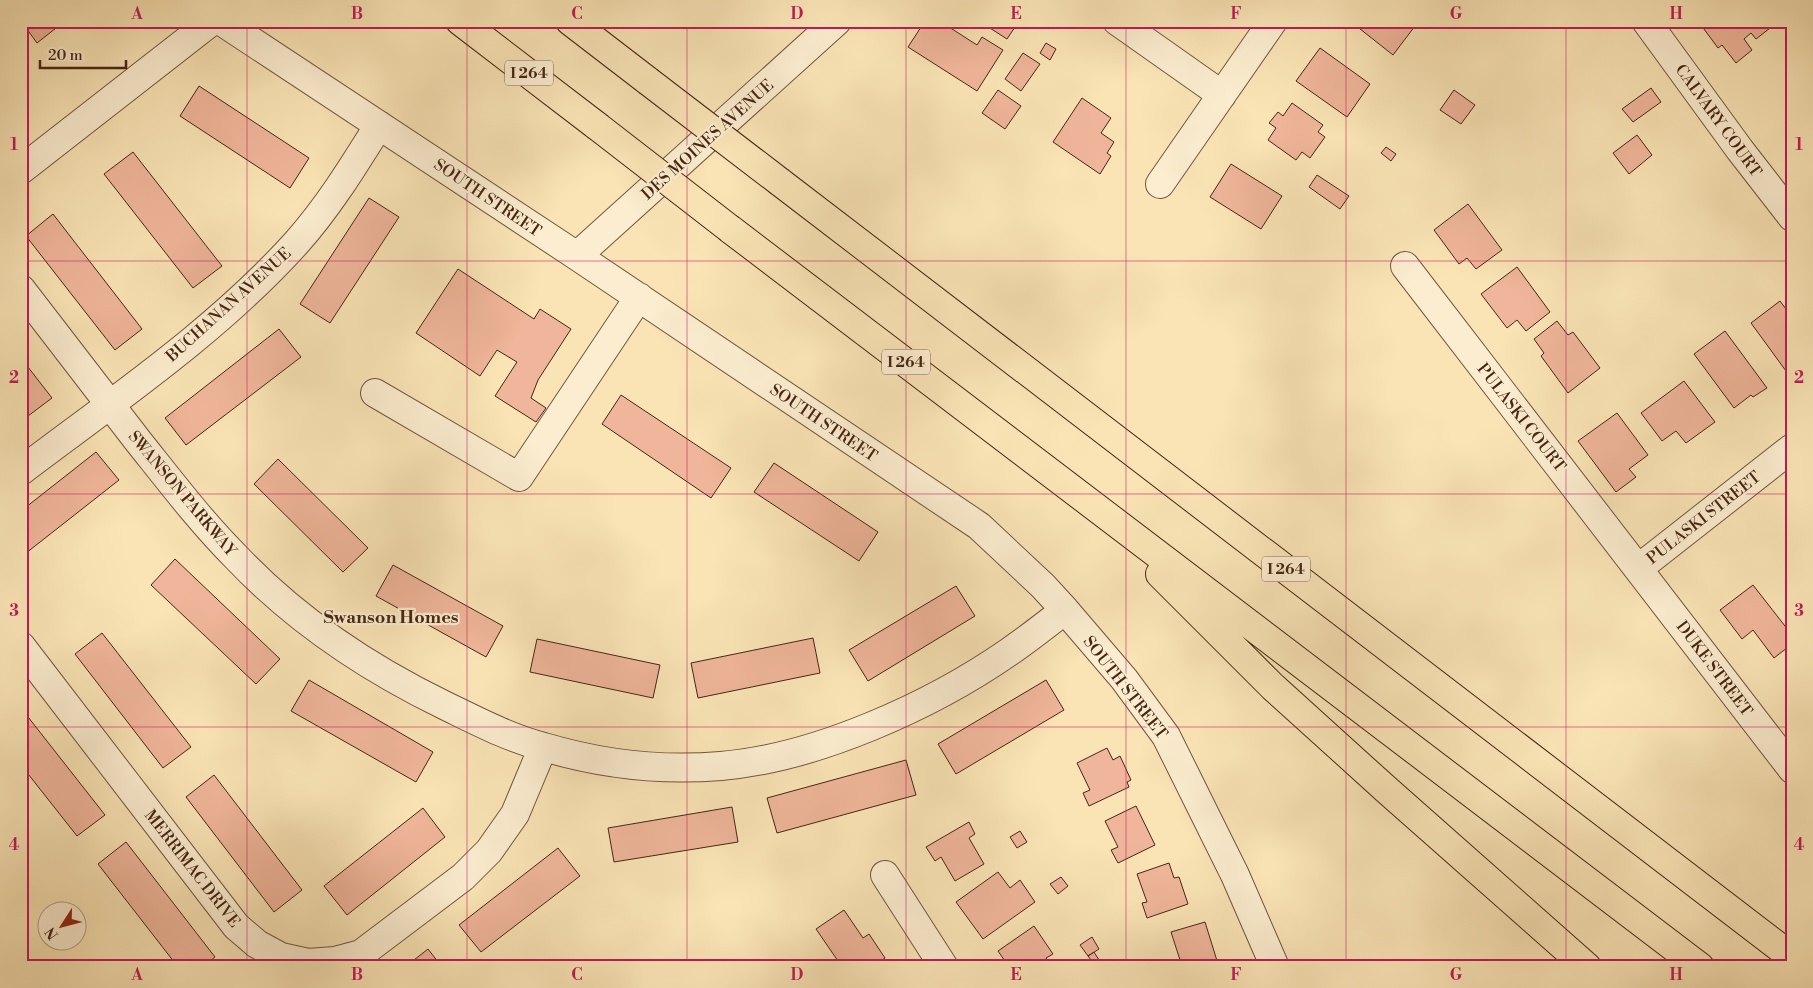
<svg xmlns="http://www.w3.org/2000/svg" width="1813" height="988" font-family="'Libre Bodoni',serif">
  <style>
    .building { fill: #f0b69b; stroke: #452614 }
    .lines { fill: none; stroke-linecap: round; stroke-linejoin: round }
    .minor-casing { stroke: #72563c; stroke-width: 30 }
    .highway-casing { stroke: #452614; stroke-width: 30 }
    .minor { stroke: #fcedd0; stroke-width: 28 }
    .highway { stroke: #fae4b6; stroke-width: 28 }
    .highway-bridge-casing { stroke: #452614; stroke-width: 30; stroke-linecap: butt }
    .highway-bridge { stroke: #fae4b6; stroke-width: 28 }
    .grid { fill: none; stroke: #c2185b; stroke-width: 1; stroke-opacity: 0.55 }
    .labels { text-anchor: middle; stroke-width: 4.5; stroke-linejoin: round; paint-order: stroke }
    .shield { fill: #fcedd0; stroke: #7c624c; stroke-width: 1 }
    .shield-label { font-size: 15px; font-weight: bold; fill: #452614 }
    .street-label { font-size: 16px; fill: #452614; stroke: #fcedd0 }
    .neighbourhood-label { font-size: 18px; font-weight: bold; fill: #452614; stroke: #fcedd0 }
    .neatline { fill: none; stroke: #c2185b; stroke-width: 2 }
    .grid-label { font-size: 16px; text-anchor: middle; font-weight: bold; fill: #c2185b }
  </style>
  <rect width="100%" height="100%" fill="#fae4b6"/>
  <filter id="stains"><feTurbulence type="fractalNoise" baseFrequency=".004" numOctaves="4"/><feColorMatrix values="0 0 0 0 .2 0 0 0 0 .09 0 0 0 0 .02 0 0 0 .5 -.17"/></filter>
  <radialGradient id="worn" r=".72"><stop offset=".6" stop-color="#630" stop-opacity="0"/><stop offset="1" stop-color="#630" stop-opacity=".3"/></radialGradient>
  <path class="building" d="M21,21H65L37,43Z
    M925,21H953L949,27L977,45L982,37L1003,50L977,91L908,47Z
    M979,21H1019L1007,39Z
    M1188,21H1202L1197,28Z
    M1350,21H1409L1415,26L1393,55Z
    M1706,21H1779L1756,39L1751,33L1744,39L1752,50L1736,63L1722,45L1718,48L1701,25Z
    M1046,43L1056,49L1050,60L1040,53Z
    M1320,48L1370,84L1347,117L1296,81Z
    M1023,53L1040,64L1021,91L1005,79Z
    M199,86L309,158L290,188L180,116Z
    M1651,88L1661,102L1633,122L1622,109Z
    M998,90L1021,106L1005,129L982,113Z
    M1454,90L1475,105L1461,124L1440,110Z
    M1082,98L1111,118L1101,133L1114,142L1107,153L1111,156L1100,174L1053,142Z
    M1292,103L1323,125L1318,132L1325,137L1310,158L1302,152L1296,160L1268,140L1276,128L1269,123L1278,112L1283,116Z
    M1792,118V131L1785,123Z
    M1637,135L1652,155L1629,174L1613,153Z
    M1386,147L1396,154L1391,161L1381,153Z
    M133,152L222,266L193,288L104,174Z
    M1231,164L1282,196L1261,229L1210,197Z
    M1317,175L1349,196L1340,209L1309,187Z
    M369,198L399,217L330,323L300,304Z
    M1468,204L1502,250L1476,269L1467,258L1459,264L1434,230Z
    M53,214L142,329L115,350L26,236Z
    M1517,267L1550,312L1526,331L1517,320L1507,328L1481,294Z
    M458,269L534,319L540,309L571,329L538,380L531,398L546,408L536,422L495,396L517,362L497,350L480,376L416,333Z
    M1780,301L1792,317V367L1786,371L1751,323Z
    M1557,321L1568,335L1573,332L1600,368L1568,393L1541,356L1544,353L1534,339Z
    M279,329L301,357L186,445L165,418Z
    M1725,331L1767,388L1753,397L1751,395L1734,408L1694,354Z
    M21,358L52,398L24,419L21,415Z
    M1684,381L1715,422L1686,443L1676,431L1662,441L1641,413Z
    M621,395L731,468L711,498L602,424Z
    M1617,413L1648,455L1629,469L1636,477L1616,492L1578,441Z
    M96,452L119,480L21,557V511Z
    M278,459L368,548L343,572L254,484Z
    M774,463L878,532L859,561L754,492Z
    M175,559L280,659L256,684L151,585Z
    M393,565L503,626L486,657L376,596Z
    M1753,585L1792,635V644L1774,658L1753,630L1742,639L1720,610Z
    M956,586L975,616L868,681L849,650Z
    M102,633L191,747L163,768L75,654Z
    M813,638L820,673L698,698L691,663Z
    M537,639L660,665L653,698L530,672Z
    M309,680L433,752L416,782L291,711Z
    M1046,680L1064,710L956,774L938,744Z
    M21,708L105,815L77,836L21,765Z
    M1107,748L1113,760L1120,756L1131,780L1127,782L1129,787L1089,806L1083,793L1090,790L1077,763Z
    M906,760L916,795L777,833L767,798Z
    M214,775L302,890L274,912L186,797Z
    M1136,806L1155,845L1118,863L1111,850L1118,847L1105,821Z
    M732,807L738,842L614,862L608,828Z
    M423,808L445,837L347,915L324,886Z
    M969,822L975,834L969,838L984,864L955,881L941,857L935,861L926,847Z
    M1020,831L1027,842L1017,848L1010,837Z
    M126,842L215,957L203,967H178L98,864Z
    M558,848L580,876L481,952L459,925Z
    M1169,863L1174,878L1179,877L1188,904L1147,918L1142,903L1147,902L1137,874Z
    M998,872L1010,888L1020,880L1035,902L983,939L956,902Z
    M1061,877L1068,886L1058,894L1050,884Z
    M844,910L863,938L869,934L885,958L872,967H830L838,961L816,929Z
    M1205,922L1218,964L1208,967H1174L1173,961L1180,960L1171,932Z
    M1034,926L1053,954L1046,958L1052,967H1009L998,951Z
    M1092,937L1099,949L1088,956L1080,945Z
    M428,949L442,967H405Z
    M1094,952L1099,960L1094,964L1088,956Z"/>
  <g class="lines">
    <defs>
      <path id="minor" d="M221,21L577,256L979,526L1043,586L1065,610L1124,679L1166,736L1235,875L1275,967
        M1117,21L1222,95
        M1646,21L1740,150L1792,217
        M21,170L212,21
        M1160,184L1273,21
        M577,256L837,21
        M1405,266L1792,769
        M21,289C60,340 99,391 138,441C170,481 201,522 237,558C296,620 368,668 444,705C477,721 509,738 544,747C601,764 661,771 721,766C816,758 931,706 1009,652C1028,639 1047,624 1065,610
        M375,393L519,477L639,297
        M21,471C116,399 217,331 297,242C329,206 354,165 379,125
        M1639,568L1792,448
        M21,646L236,926L257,944L281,957L308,963L335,961L361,954L463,877L489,851L515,814L543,747
        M885,875L944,967"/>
      <path id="highway" d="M460,21L597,126
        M570,21L648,81
        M780,182L1792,957
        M730,229L1700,967
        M1160,574L1273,687L1388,791L1587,967"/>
    </defs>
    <use href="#minor" class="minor-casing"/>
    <use href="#highway" class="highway-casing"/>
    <use href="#minor" class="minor"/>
    <use href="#highway" class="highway"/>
    <defs>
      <path id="highway-bridge" d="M648,81L780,182
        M597,126L730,229"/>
    </defs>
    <use href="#highway-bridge" class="highway-bridge-casing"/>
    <use href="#highway-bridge" class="highway-bridge"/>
  </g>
  <path class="grid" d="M247,21V967M467,21V967M687,21V967M906,21V967M1126,21V967M1346,21V967M1566,21V967M21,261H1792M21,494H1792M21,727H1792"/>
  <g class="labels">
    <g class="shield">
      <rect x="505" y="60.5" width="48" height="25" rx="4"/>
      <rect x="882" y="349.5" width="48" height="25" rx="4"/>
      <rect x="1262" y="556.5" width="48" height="25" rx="4"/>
    </g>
    <g class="shield-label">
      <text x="529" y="78">I 264</text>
      <text x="906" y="367">I 264</text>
      <text x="1286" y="574">I 264</text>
    </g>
    <g class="street-label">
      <text transform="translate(1719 120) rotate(54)" y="6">CALVARY COURT</text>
      <text transform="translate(707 139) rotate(-42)" y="6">DES MOINES AVENUE</text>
      <text transform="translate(488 197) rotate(34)" y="6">SOUTH STREET</text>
      <text transform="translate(228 304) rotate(-42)" y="6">BUCHANAN AVENUE</text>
      <text transform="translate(1522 417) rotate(52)" y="6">PULASKI COURT</text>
      <text transform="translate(824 422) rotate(34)" y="6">SOUTH STREET</text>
      <text transform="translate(183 493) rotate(50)" y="6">SWANSON PARKWAY</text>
      <text transform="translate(1703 517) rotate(-38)" y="6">PULASKI STREET</text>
      <text transform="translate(1715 668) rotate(53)" y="6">DUKE STREET</text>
      <text transform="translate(1126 687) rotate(52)" y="6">SOUTH STREET</text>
      <text transform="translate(193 868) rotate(52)" y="6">MERRIMAC DRIVE</text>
    </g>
    <g class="neighbourhood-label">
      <text x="391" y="623">Swanson Homes</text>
    </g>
  </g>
  <rect width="1813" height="988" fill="none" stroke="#fae4b6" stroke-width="55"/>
  <g transform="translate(62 926) rotate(234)"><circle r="24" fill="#fcedd0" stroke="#b39d85"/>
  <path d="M0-4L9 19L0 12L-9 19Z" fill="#8f2418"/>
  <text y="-8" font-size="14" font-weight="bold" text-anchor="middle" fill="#452614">N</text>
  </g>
  <path d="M40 60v8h86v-8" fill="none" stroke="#452614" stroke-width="2.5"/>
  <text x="48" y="60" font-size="15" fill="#452614" stroke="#fcedd0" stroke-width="4" paint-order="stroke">20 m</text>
  <rect x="28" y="28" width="1758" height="932" class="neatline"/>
  <g class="grid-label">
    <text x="137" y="19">A</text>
    <text x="357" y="19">B</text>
    <text x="577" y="19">C</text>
    <text x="797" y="19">D</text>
    <text x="1016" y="19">E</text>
    <text x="1236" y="19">F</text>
    <text x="1456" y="19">G</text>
    <text x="1676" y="19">H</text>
    <text x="14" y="150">1</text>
    <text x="1799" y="150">1</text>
    <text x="14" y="383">2</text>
    <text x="1799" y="383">2</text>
    <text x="14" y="616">3</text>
    <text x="1799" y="616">3</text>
    <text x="14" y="850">4</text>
    <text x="1799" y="850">4</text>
    <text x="137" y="980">A</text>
    <text x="357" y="980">B</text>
    <text x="577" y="980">C</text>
    <text x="797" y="980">D</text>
    <text x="1016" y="980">E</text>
    <text x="1236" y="980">F</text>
    <text x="1456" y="980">G</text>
    <text x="1676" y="980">H</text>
  </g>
  <rect width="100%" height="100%" filter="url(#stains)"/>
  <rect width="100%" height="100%" fill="url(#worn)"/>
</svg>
